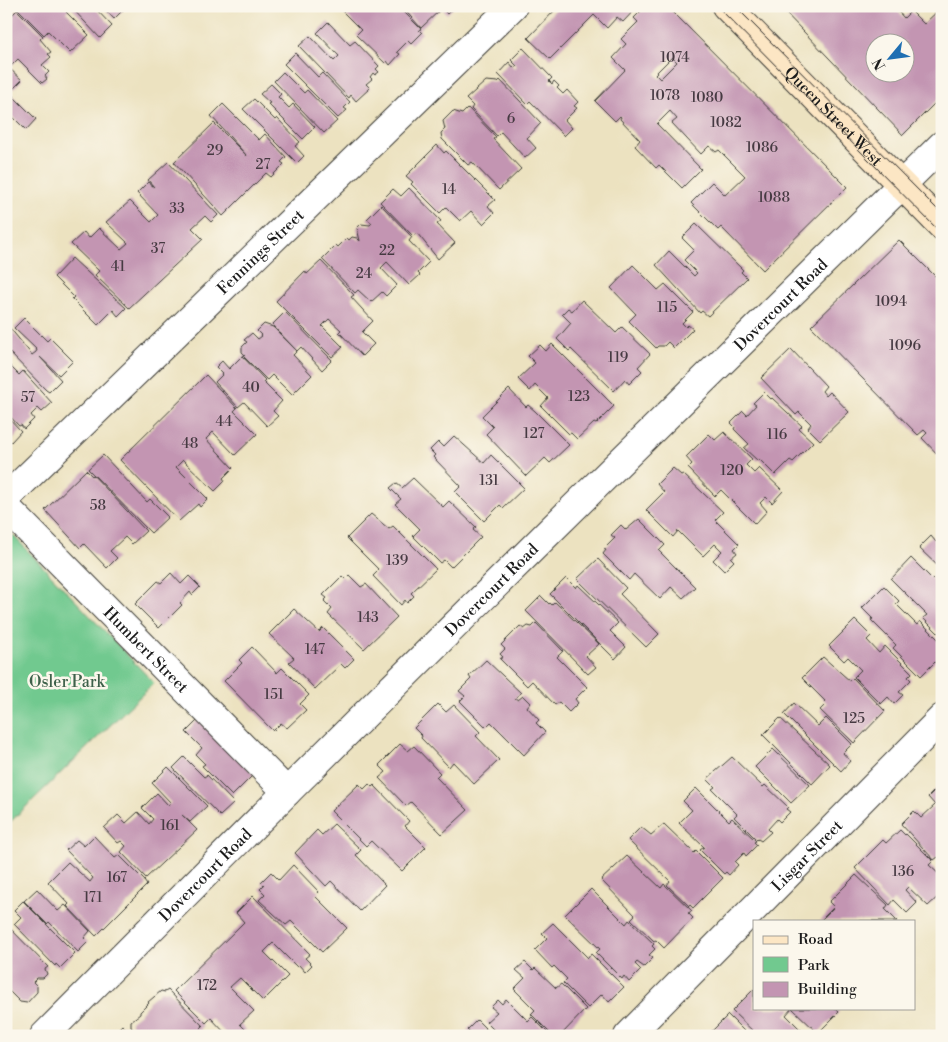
<svg xmlns="http://www.w3.org/2000/svg" width="948" height="1042" font-family="'Libre Bodoni',serif">
  <style>
    .green { fill: #71c98f; stroke: #467256 }
    .building { fill: #c395b2; fill-rule: evenodd }
    .lines { fill: none; stroke-linecap: round; stroke-linejoin: round }
    .street-casing { stroke: #3b3a35; stroke-width: 30 }
    .secondary-casing { stroke: #3b3a35; stroke-width: 30 }
    .street { stroke: #fff; stroke-width: 28 }
    .secondary { stroke: #fce6c4; stroke-width: 28 }
    .tram { stroke: #1c1c1c; stroke-width: 1 }
    .labels { text-anchor: middle; stroke-width: 5; stroke-linejoin: round; paint-order: stroke }
    .number-label { font-size: 14px; fill: #463a42 }
    .street-label { font-size: 16px; fill: #1c1c1c; stroke: #fbf7ec }
    .park-label { font-size: 16px; fill: #3e614a; stroke: #fbf7ec }
  </style>
  <rect width="100%" height="100%" fill="#fbf7ec"/>
  <filter id="ink" filterUnits="userSpaceOnUse"><feTurbulence type="fractalNoise" baseFrequency=".02" numOctaves="2"/><feDisplacementMap in="SourceGraphic" scale="10" xChannelSelector="R" yChannelSelector="G"/><feConvolveMatrix kernelMatrix="1 2 1 2 8 2 1 2 1" color-interpolation-filters="sRGB"/></filter>
  <filter id="wash" filterUnits="userSpaceOnUse"><feTurbulence type="fractalNoise" baseFrequency=".0096" numOctaves="4" result="noise"/><feDisplacementMap in="SourceGraphic" scale="20" xChannelSelector="R" yChannelSelector="G"/><feGaussianBlur stdDeviation="1.12" result="paint"/><feColorMatrix in="noise" values="0 0 0 0 0 0 0 0 0 0 0 0 0 0 0 0 0 1.4 0 .05"/><feComposite in="paint" operator="in"/></filter>
  <g filter="url(#wash)">
    <rect width="100%" height="100%" fill="#ece2c0"/>
    <path class="green" d="M6,528L154,683L6,826Z"/>
    <g id="blocks">
      <path class="building" d="M19,6H68L70,8L66,12L89,35L70,53L48,31L44,35L18,9Z
        M70,6H93L112,26L100,38Z
        M102,6H127L114,19Z
        M337,6H398L421,29L419,30L422,33L411,44L408,41L397,52L400,54L390,65L387,61L385,63L356,35L361,30Z
        M401,6H455L447,14L442,8L421,28Z
        M559,6H638L623,22L617,17L607,28L594,15L550,59L528,38Z
        M646,6H667L847,187L763,270L721,227L718,230L691,203L712,182L725,195L745,176L719,150L716,152L709,146L701,154L672,123L677,119L670,111L657,124L701,169L682,188L659,165L656,168L635,146L640,140L620,119L621,117L620,116L615,121L595,101L625,70L613,58L626,44L621,39L638,22L634,18ZM672,57L677,62L660,79L655,74Z
        M779,6H887L889,9L893,6L904,18L911,11L924,24L942,7V96L903,135ZM876,42H906V72H876Z
        M17,10L43,36L40,39L51,52L48,54L51,57L42,65L49,72L45,76L47,79L42,83L18,59L9,68L22,80L12,90L6,84V21Z
        M328,22L350,45L355,41L379,66L376,69L379,72L375,75L373,73L370,77L372,79L366,84L370,88L356,101L351,95L349,98L299,46L310,36L334,61L339,56L317,33Z
        M523,48L552,78L549,81L552,84L554,81L559,86L557,88L563,94L567,90L578,102L574,106L577,108L565,120L572,128L564,136L530,101L527,104L498,74L509,62L514,68L517,66L511,60Z
        M295,53L318,77L322,73L350,102L344,108L347,110L338,118L284,64Z
        M283,72L304,93L307,90L337,121L324,133L274,81Z
        M500,80L541,123L527,138L536,148L525,158L501,132L497,136L471,109L473,106L466,99L486,81L498,82Z
        M271,84L281,94L278,97L289,108L293,104L315,127L303,139L268,104L270,103L260,94Z
        M6,89L36,119L26,130L13,117L10,120L6,116Z
        M254,99L275,120L277,118L300,142L295,146L304,156L297,163L243,109Z
        M223,104L259,140L265,134L286,157L281,162L284,164L271,177L266,173L223,216L174,162L214,123L247,156L211,116Z
        M468,108L496,137L493,139L521,169L499,190L472,162L468,165L442,139L441,133L445,129L443,121L453,111L462,114Z
        M437,145L444,153L446,151L495,200L488,206L494,213L483,224L471,211L460,221L446,207L440,213L411,184L413,182L406,176Z
        M168,162L218,215L211,222L205,216L192,228L203,239L129,308L95,275L99,271L71,244L84,232L89,238L99,228L121,249L128,243L106,222L130,201L151,222L158,215L137,193L148,182L154,187L148,180Z
        M409,188L441,221L437,224L455,243L438,259L417,233L413,236L380,202L393,189L401,196Z
        M381,205L412,237L409,241L429,262L418,273L420,275L409,285L387,262L381,268L397,285L386,296L382,292L371,302L358,290L355,293L322,259L336,245L338,247L347,238L349,240L352,237L357,238L360,241L357,228L361,224L370,225L372,223L367,219Z
        M696,224L743,270L741,272L747,278L708,316L702,311L700,313L656,265L669,251L694,276L697,273L684,260L694,250L682,238Z
        M899,240L942,283V459L922,438L927,433L924,430L918,435L811,326Z
        M72,258L126,308L118,316L113,310L98,325L72,299L74,297L54,277Z
        M321,261L354,295L351,297L373,321L362,332L374,344L362,356L339,332L341,330L329,319L322,326L343,347L332,357L276,301L305,271L307,274Z
        M633,265L658,290L665,284L693,312L682,323L686,327L688,325L693,329L674,348L668,342L664,346H658L656,348L629,321L636,314L611,288Z
        M582,300L616,333L622,327L650,354L638,367L642,371L629,384L625,379L614,391L571,349L569,351L557,339L571,323L562,314L568,308L572,311Z
        M285,312L332,360L322,370L301,347L297,351L272,325Z
        M24,318L47,341L50,338L73,361L59,375L40,357L61,380L49,392L46,390L6,349V331L10,328L32,355L36,352L37,350L14,328Z
        M264,324L273,327L297,351L293,355L312,375L292,395L272,375L267,380L243,356L245,355L242,352V347L247,342L244,340L252,333L258,339L262,336L257,331Z
        M552,344L614,406L596,424L594,423L577,439L571,433L569,434L541,406L548,398L535,385L530,391L518,379L535,363L528,356L540,345L546,351Z
        M791,349L826,386L822,391L826,396L830,392L849,412L820,440L808,428L811,424L799,412L796,415L761,378Z
        M242,356L265,380L263,382L282,401L273,411L278,416L267,426L244,402L238,407L215,382L223,374L216,367L222,361L229,369Z
        M6,362L19,375L23,371L52,403L42,412L38,408L31,415L34,419L24,429L21,425L19,426L6,412Z
        M206,375L237,408L234,411L257,434L235,455L213,432L206,439L233,468L223,478L225,481L215,491L183,460L176,467L208,499L200,507L198,504L179,521L120,460Z
        M509,389L526,407L528,405L535,411L569,445L550,463L545,458L526,476L486,434L493,427L482,416Z
        M764,392L771,399L772,398L802,426L799,429L813,442L793,462L790,460L775,475L759,459L758,461L744,448L749,444L734,429L735,427L731,423L743,411L747,415L756,405L753,403Z
        M6,415L21,431L11,442L7,439L6,440Z
        M724,432L752,459L746,465L754,473L759,468L783,491L772,503L766,497L760,503L767,511L755,524L721,490L715,496L688,468L692,464L686,457L709,434L715,440Z
        M454,436L484,463L491,455L524,488L503,508L500,505L484,521L455,492L461,486L433,457L435,455L430,450L438,442L443,447Z
        M103,455L147,502L150,499L168,517L151,533L88,469Z
        M673,468L681,475L683,474L723,512L715,520L739,544L734,549L737,553L731,558L734,561L724,571L713,560L722,551L715,544L703,556L678,531L673,537L646,510L664,492L657,484Z
        M86,470L92,476L93,475L146,531L132,544L125,537L110,551L117,558L107,568L84,544L80,548L45,510Z
        M413,478L443,507L449,501L476,527L473,530L481,537L451,567L444,560L440,563L413,536L420,529L395,504L401,499L390,488L396,483L402,488Z
        M371,514L389,529L393,526L436,569L411,593L414,596L407,603L405,600L401,605L373,576L379,570L347,538Z
        M639,519L665,545L659,551L695,587L683,598L671,587L660,599L634,574L629,580L603,554L606,550L604,549L615,538L611,535L621,525L626,530Z
        M931,536L936,542L942,537V570L919,548Z
        M911,558L935,582L938,578L942,582V637L923,618L927,615L891,579Z
        M598,559L626,588L620,594L659,634L646,647L577,579Z
        M171,573L181,584L189,576L200,587L192,595L190,592L180,603L182,605L159,628L135,604L158,581L161,583Z
        M349,575L361,587L366,584L397,617L364,649L328,614L332,609L324,601L327,598L323,595L342,576L345,579Z
        M566,578L576,588L578,585L618,623L610,631L626,647L615,659L550,594Z
        M884,586L899,601L896,604L917,625L920,621L942,643V655L921,676L893,648L896,645L871,620L873,619L862,608Z
        M541,596L549,604L550,603L552,605L555,602L599,644L586,656L596,667L588,674L526,611Z
        M294,609L319,632L323,628L354,659L345,668L341,664L315,689L289,662L294,658L269,634Z
        M855,620L871,636L867,640L879,653L885,646L912,673L908,677L911,680L899,692L903,695L894,704L888,697L881,704L854,677L861,670L848,657L844,661L829,646Z
        M536,623L563,651L557,657L587,687L575,699L578,703L569,712L559,702L555,705L532,681L527,686L500,659L503,657L500,654L505,649L501,645L520,626L524,629L528,626L532,627Z
        M252,647L277,673L282,668L309,695L300,704L306,710L287,728L281,723L273,731L224,681L242,663L239,660Z
        M823,657L850,681L853,678L885,711L854,743L820,710L827,703L802,678Z
        M486,660L521,693L515,698L518,700L523,696L530,703L527,707L539,720L536,723L545,732L524,755L491,722L486,727L460,701L465,696L459,691L471,679L469,676Z
        M794,703L818,726L826,718L852,744L843,753L850,761L841,771L784,714Z
        M438,704L446,712L454,705L480,732L476,736L499,760L474,784L453,762L449,767L421,738L422,736L414,728Z
        M780,718L830,765L812,784L763,735Z
        M199,719L254,774L232,796L202,766L205,764L196,755L202,748L186,732Z
        M400,744L408,751L414,746L440,773L436,777L468,810L442,834L411,802L406,806L379,778L386,772L379,765Z
        M773,749L810,785L791,803L755,767Z
        M184,757L204,777L207,775L234,803L220,816L173,768Z
        M732,757L763,787L765,785L788,807L786,809L790,812L780,822L777,819L768,829L771,832L761,841L758,839L757,840L734,817L737,814L712,789L715,787L707,779Z
        M168,767L207,806L190,822L182,815L197,830L146,878L121,852L126,846L121,841L118,843L104,828L118,815L126,823L138,812L149,824L153,819L142,808L157,793L168,805L171,803L152,783Z
        M942,783V861L938,857L934,860L901,824L914,811L921,818L935,805L928,797Z
        M359,784L364,789L369,784L372,787L374,785L409,821L405,826L426,847L402,871L371,841L366,846L331,811Z
        M696,788L729,821L732,818L756,841L754,842L757,845L746,856L744,853L735,862L738,865L729,875L726,872L724,874L700,850L704,847L679,823L692,810L683,801Z
        M334,824L361,850L356,855L385,885L360,911L331,881L326,886L295,853L317,830L322,835Z
        M664,824L694,853L696,851L723,878L693,908L690,905L689,906L667,885L670,881L628,840L641,827L651,835Z
        M900,830L905,835L906,834L933,861L929,865L942,877V893L928,906L908,887L905,890L917,903L907,913L894,900L890,905L855,868L883,840L886,843Z
        M94,836L115,858L119,855L145,881H144L147,885L96,936L67,906L69,904L48,882L68,862L90,882L93,878L66,850L77,840L84,846Z
        M627,856L661,888L664,884L692,911L688,913L693,918L664,948L656,940L654,941L631,919L635,915L601,880Z
        M293,865L319,892L315,896L347,928L322,952L291,921L286,925L259,900L265,894L260,889L264,885L261,882L271,872L279,880Z
        M856,875L888,905L885,909L897,921H820L834,907L829,902Z
        M37,889L58,911L65,905L90,931L84,938L88,942L78,952L49,922L47,924L24,901Z
        M591,889L626,924L629,920L654,944L652,946L655,949L649,955L653,958L644,967L637,962L635,964L641,970L629,982L624,976L622,979L596,953L600,949L565,915Z
        M253,896L310,954L305,958L312,965L305,972L299,965L297,967L273,943L264,952L288,976L263,1001L240,978L230,987L254,1011L240,1024L246,1030L240,1036H228L211,1018L206,1023L174,991L244,922L236,913Z
        M23,901L75,953L60,968L56,964L55,966L14,924L21,917L14,910Z
        M553,923L588,958L591,954L624,987L609,1002L602,994L588,1008L563,983L567,979L554,966L552,968L535,950L547,938L542,933Z
        M6,924L48,967L45,969L47,974L43,978H37L33,982L37,986V992L27,1003L20,1002L6,988Z
        M525,962L533,970L535,968L556,988L561,984L586,1009L560,1036H553L531,1014L535,1010L514,989L525,978L516,970Z
        M754,989V1008H835L839,1012L818,1033L792,1008L786,1015L807,1036H758L732,1011Z
        M168,990L203,1026L200,1029L206,1034L205,1036H139L131,1027V1021L140,1014V1012L149,1003L148,1002L161,991L165,992Z
        M506,999L528,1021L532,1017L551,1036H500L486,1022L497,1012L491,1007L498,1000L502,1004Z
        M728,1015L749,1036H707Z
        M477,1020L491,1034L493,1033L495,1036H473L467,1030Z
        M122,1025L133,1036H111Z"/>
    </g>
  </g>
  <g filter="url(#ink)">
    <use href="#blocks" fill-opacity="0" stroke="#3b3a35" stroke-width="1"/>
    <g class="lines">
      <defs>
        <g id="street">
          <path id="s1" d="M6,498L513,6"/>
          <path id="s2" d="M6,507L287,792"/>
          <path id="s3" d="M44,1036L287,792L551,530L942,145"/>
          <path id="s4" d="M628,1036L942,718"/>
        </g>
        <g id="secondary">
          <path id="s5" d="M726,6L942,226"/>
        </g>
      </defs>
      <use href="#street" class="street-casing"/>
      <use href="#secondary" class="secondary-casing"/>
      <use href="#street" class="street"/>
      <use href="#secondary" class="secondary"/>
      <path class="tram" d="M717,6L942,234
        M735,6L942,214"/>
    </g>
  </g>
  <g class="labels">
    <g class="number-label">
      <text x="675" y="62">1074</text>
      <text x="665" y="100">1078</text>
      <text x="707" y="102">1080</text>
      <text x="511" y="123">6</text>
      <text x="726" y="127">1082</text>
      <text x="762" y="152">1086</text>
      <text x="215" y="155">29</text>
      <text x="263" y="169">27</text>
      <text x="449" y="194">14</text>
      <text x="774" y="202">1088</text>
      <text x="177" y="213">33</text>
      <text x="158" y="253">37</text>
      <text x="387" y="255">22</text>
      <text x="118" y="271">41</text>
      <text x="364" y="278">24</text>
      <text x="891" y="306">1094</text>
      <text x="667" y="312">115</text>
      <text x="905" y="350">1096</text>
      <text x="618" y="362">119</text>
      <text x="251" y="392">40</text>
      <text x="579" y="401">123</text>
      <text x="28" y="402">57</text>
      <text x="224" y="426">44</text>
      <text x="534" y="438">127</text>
      <text x="777" y="439">116</text>
      <text x="190" y="448">48</text>
      <text x="732" y="475">120</text>
      <text x="489" y="485">131</text>
      <text x="98" y="510">58</text>
      <text x="397" y="565">139</text>
      <text x="368" y="622">143</text>
      <text x="315" y="654">147</text>
      <text x="274" y="699">151</text>
      <text x="854" y="723">125</text>
      <text x="170" y="830">161</text>
      <text x="903" y="876">136</text>
      <text x="117" y="882">167</text>
      <text x="93" y="902">171</text>
      <text x="207" y="990">172</text>
    </g>
    <g class="street-label">
      <text dy="6" stroke="none"><textPath href="#s5" startOffset="154">Queen Street West</textPath></text>
      <text dy="6" stroke="none"><textPath href="#s1" startOffset="354">Fennings Street</textPath></text>
      <text dy="6" stroke="none"><textPath href="#s3" startOffset="1038">Dovercourt Road</textPath></text>
      <text dy="6" stroke="none"><textPath href="#s3" startOffset="632">Dovercourt Road</textPath></text>
      <text dy="6" stroke="none"><textPath href="#s2" startOffset="200">Humbert Street</textPath></text>
      <text dy="6" stroke="none"><textPath href="#s4" startOffset="254">Lisgar Street</textPath></text>
      <text dy="6" stroke="none"><textPath href="#s3" startOffset="228">Dovercourt Road</textPath></text>
    </g>
    <g class="park-label">
      <text x="67" y="687">Osler Park</text>
    </g>
  </g>
  <rect width="948" height="1042" fill="none" stroke="#fbf7ec" stroke-width="25"/>
  <rect x="753" y="920" width="162" height="90" fill="#fbf7ec" stroke="#a29f99"/>
  <rect x="763" y="936" width="25" height="8" fill="#fce6c4" stroke="#a29f99"/>
  <text x="798" y="944" font-size="15" fill="#1c1c1c">Road</text>
  <rect x="763" y="957" width="25" height="15" fill="#71c98f" stroke="#a29f99"/>
  <text x="798" y="970" font-size="15" fill="#1c1c1c">Park</text>
  <rect x="763" y="982" width="25" height="15" fill="#c395b2" stroke="#a29f99"/>
  <text x="798" y="994" font-size="15" fill="#1c1c1c">Building</text>
  <g transform="translate(890 58) rotate(241)"><circle r="24" fill="#fbf7ec" stroke="#a29f99"/>
  <path d="M0-4L9 19L0 12L-9 19Z" fill="#1f6fb2"/>
  <text y="-8" font-size="14" font-weight="bold" text-anchor="middle" fill="#1c1c1c">N</text>
  </g>
</svg>
